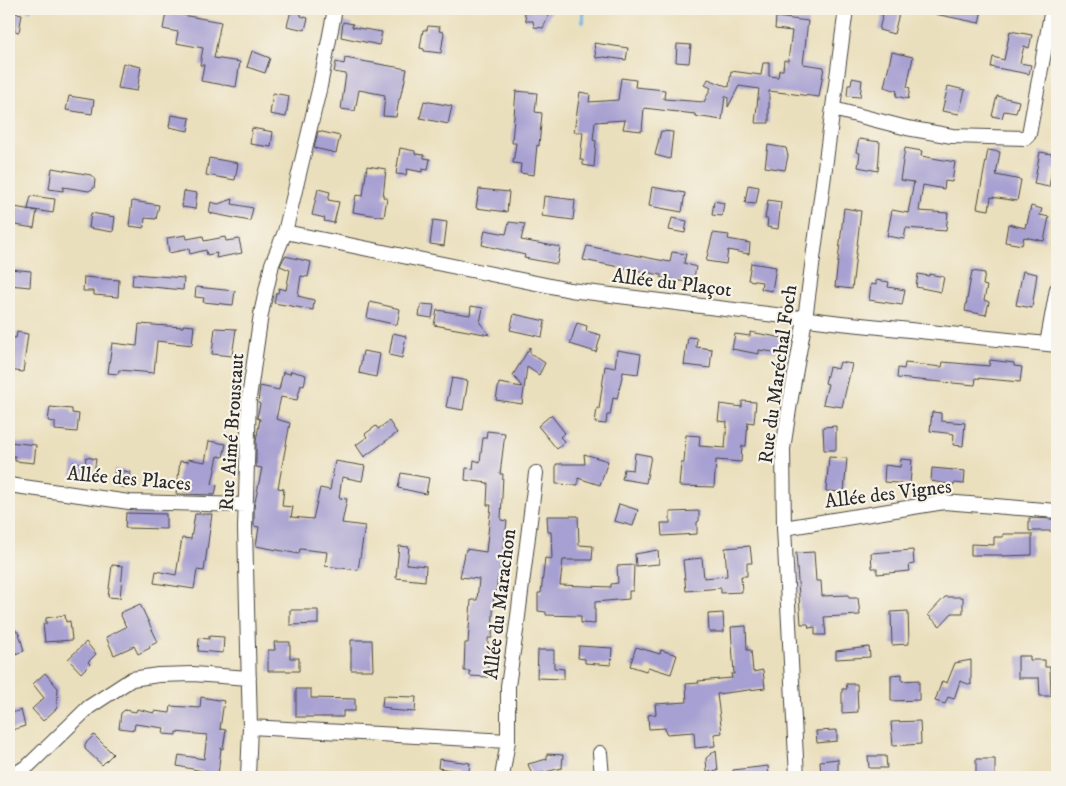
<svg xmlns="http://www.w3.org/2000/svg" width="1066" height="786" font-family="'IM FELL DW Pica',serif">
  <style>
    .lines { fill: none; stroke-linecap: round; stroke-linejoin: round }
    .stream { stroke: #6fb6e6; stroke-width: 4 }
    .building { fill: #a7a0d2 }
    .street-casing { stroke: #484641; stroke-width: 16 }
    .street { stroke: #fff; stroke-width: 14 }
    .labels { text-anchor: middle; stroke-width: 4.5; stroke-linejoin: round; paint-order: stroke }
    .street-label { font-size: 20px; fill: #2b2b2b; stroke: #f7f3e8 }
  </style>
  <rect width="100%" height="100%" fill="#f7f3e8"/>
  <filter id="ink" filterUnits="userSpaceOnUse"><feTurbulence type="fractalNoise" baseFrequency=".02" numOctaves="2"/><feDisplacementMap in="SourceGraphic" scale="10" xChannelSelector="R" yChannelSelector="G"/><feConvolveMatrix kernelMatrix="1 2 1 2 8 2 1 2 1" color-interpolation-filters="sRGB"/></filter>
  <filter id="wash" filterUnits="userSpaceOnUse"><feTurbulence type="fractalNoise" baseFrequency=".0096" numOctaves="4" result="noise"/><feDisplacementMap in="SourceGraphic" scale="20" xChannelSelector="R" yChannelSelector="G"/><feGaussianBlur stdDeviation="1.12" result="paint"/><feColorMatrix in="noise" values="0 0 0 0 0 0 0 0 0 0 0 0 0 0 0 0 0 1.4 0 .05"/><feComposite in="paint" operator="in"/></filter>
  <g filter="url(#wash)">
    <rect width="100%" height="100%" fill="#eadfbc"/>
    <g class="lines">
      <path class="stream" d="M583,9V22
        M29,10L30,9"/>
    </g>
    <g id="blocks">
      <path class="building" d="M524,9H552L543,28L534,27L533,21H526Z
        M884,9H900L894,34L879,30Z
        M936,9H975L982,10L979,23L935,14Z
        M291,11L301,13V16L308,18L305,30L287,26Z
        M10,12L22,14L19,32L9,30Z
        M166,12L221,22L214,58L240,62L236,87L201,81L204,65H200L203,48L176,43L178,32L163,29Z
        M776,17L808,21L803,64L824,67L819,97L769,91V123H755L759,89L739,86L728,107V98L725,96L722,120L695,116V114L644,108L642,131L623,129L625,120L595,122L593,140L596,141L594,167L583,165V160H580L583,132H574L580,92L590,94L589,102L618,100L621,78L636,80L635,87L665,90L664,99L704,102L711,88L705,85L708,79L729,87L731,71L761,75L763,63H769V76L778,77L779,70H783L784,60L788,61L792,31L775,29Z
        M343,22L353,24L352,27L382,32L379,45L341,37Z
        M428,26L440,27L439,31L444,32L441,53L424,51V49L420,48L423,30H427Z
        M1010,31L1032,35L1029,48L1024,46L1020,63L1031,65L1029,74L991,67L993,57L1004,60Z
        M594,43L628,48L626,60L604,57L596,58Z
        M677,44L691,45L689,63L676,62Z
        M252,51L270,58L265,73L247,67Z
        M892,52L913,57L907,87L910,88L908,99L896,96L897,91L884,87Z
        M345,58L407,69L403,89H402L400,99H399L396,117L383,116L385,95L359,90L355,111L341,109L346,74L334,72L336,62L344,64Z
        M123,63L141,67L137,91L118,88Z
        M852,78L862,80L860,97L847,96L848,85H851Z
        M948,86L965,90L959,114L942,111Z
        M516,91L537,93L535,112L542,113L539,146L537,145L534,175L520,173L521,164L513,163L516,143H512Z
        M273,93L289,96L286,117L270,114Z
        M69,96L94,100L92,114L66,110Z
        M997,96L1019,101L1016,113L1004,111L1002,118L992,116Z
        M424,101L452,106L448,124L420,118Z
        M171,115L190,118L188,131L169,127Z
        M252,128L273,132L271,147L250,144Z
        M318,131L340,136L336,153L314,148Z
        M661,131L673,132L670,159L655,155Z
        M859,139L880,142L878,171L858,167L860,153L856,152Z
        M768,145L786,148L788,156L785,170L765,167Z
        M400,148L415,151V154L424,155V158L430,159L428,170L422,169V172L407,169L406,175L396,174Z
        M905,148L922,151L921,156L955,162L952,182L945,181L944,189L923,185L919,211L948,213L946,231L906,228L904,239L887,236L892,210L908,213L914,182L900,180Z
        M988,150L1000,152L996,175L1021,180L1017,201L991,197L989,210L977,208Z
        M1040,152L1057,155V170L1052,169L1049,187L1034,184Z
        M209,158L238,163L235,180L206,175Z
        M367,166L386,169L383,197L387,198L384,217L353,212L356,195L363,196Z
        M52,168L91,175L95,180L94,188L89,191L63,187V191L49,189Z
        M748,185L759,187L756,204L745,203Z
        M652,187L685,193L682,212L649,206Z
        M318,189L330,192L328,200L339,202L334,223L324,221L325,218L312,215Z
        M479,189L509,192L507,212L476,208Z
        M184,191L197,193L195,209L182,207Z
        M31,196L55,199L53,213L28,209Z
        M544,196L575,200L573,220L542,216Z
        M233,199L232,204L253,208L250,221L209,213L211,202L218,204Z
        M768,200L781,202L778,229L767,227L768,219H765Z
        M132,201L159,205L156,219L145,218L144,228L129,226Z
        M714,201L724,203L722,216L712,215Z
        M9,206L37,211L34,228L9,224Z
        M1031,206L1042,209L1040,215L1049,217L1044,241L1024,237L1022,245L1005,242L1008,224L1025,228L1026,223L1027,224Z
        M844,208L861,211L852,289L835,287Z
        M91,213L115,217L113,232L89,228Z
        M672,218L687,221L685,233L669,230Z
        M433,220L447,222L444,246L430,244Z
        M509,222L525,224L521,240L560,247L557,264L524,258L525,255L482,245L485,230L506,234Z
        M713,233L729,235L728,239L750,243L749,254L728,250L726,264L706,261Z
        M186,235L187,239L203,236L204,241L225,237L226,241L239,239L242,253L216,258L217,253L207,255L206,250L190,254L189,249L169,253L167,238Z
        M587,246L670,262L672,252L686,254L684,263L696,267L693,283L661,278V275L583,260Z
        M285,256L311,262L308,277L301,276L298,296L314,300L313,310L274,303L276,293H278L279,288L286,290L290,270L280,266Z
        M751,263L776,267L772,291L761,289L762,282L748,280Z
        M9,269L31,271L30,287L9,285Z
        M972,271L985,273L983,285L987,286L984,300L989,302L986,315L965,311Z
        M1023,271L1037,274L1032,308L1016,305Z
        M133,274L184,278L183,290L132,285Z
        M918,274L929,276V274L944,277L941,292L916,287Z
        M84,277L119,280L118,297L94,295V291H83Z
        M876,280L889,282L888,287L905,290L902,305L869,300L871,284L876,285Z
        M196,287L235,291L233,305L203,302L204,298L195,297Z
        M370,302L400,309L397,325L367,318Z
        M421,304L434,305L432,318L419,316Z
        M471,306L483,308L480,323L490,335L434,325L437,310L470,315Z
        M514,314L545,321L542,337L510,330Z
        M577,323L587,326L586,331L601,335L596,352L570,344Z
        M139,324L183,327V325L194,326L192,345L157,341L154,373L119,370L118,374L108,373L112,343L137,346Z
        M215,328L236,329L232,356L212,354Z
        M17,332L28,334L23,372L9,370V337L16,338Z
        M750,332L783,338L781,353L759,350V354L732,349L735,334L750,336Z
        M393,333L406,336L402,358L389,355Z
        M688,337L697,338L696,347L712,349L710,368L684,365Z
        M530,347V353L545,363L539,375L527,367L522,404L496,400L499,383L522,387L513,375Z
        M617,350L641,354L638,374L623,372L617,399L613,398L610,415H607L606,424L595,423L597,408L599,409L605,366L615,368Z
        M363,351L380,354L376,377L359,373Z
        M990,360L1014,363V366L1022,367L1020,382L976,378L975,385L897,378L898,368L904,369L905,363L942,367L943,362L989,366Z
        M840,362L852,364L842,407L823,404L828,384L825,383L829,367L838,369Z
        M291,371L306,375L304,386L301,385L297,400L281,397L276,419L290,423L278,488L284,489L282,506L293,507L291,517L313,519L320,488L330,490L335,461L365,466L362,481L342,477L339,498L347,499L342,523L365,526L358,570L325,566L327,552L300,549L299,554L256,546L259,527L254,526V507L262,468L256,467V441L260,419L257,418L260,404L258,403L260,386L279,390L283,372L290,374Z
        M452,378L468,381L463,410L446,407Z
        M742,401L756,402L754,423L748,422L746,446H742L741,462L716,460L714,487L679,486L681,463H684L686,435L700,436L699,446L725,448L727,422L718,421L720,404L742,407Z
        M50,407L72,409V413L79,414L77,432L55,430V422L48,421Z
        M932,412L941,413V421L965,423L963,446L953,445L954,434L930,431Z
        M551,415L565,433L560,437L565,442L557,449L538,426Z
        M389,421L397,433L364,457L356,445L367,437L365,434L376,426L378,429Z
        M836,426V450H824L823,427Z
        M487,431L505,433L500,474H503L501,520L507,521L500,578H498L496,592H494L492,638H488V677L470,676V671H464L465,643H468L471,600H477L479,579L460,577L466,549L486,552L491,505H487L488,483L465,480L466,468L473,469L474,460L480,462L483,438H486Z
        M209,441L226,444L223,457L218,456L212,484L217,485L215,495L176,494L180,461L188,462V459L205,462Z
        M9,442L36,445L34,463L15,461V456H9Z
        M635,453L651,456L646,483L622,479L624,469L633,470Z
        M584,454L608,461L600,485L578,478V485L556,484V464H585Z
        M86,457L96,459L93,479L71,475L73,462L85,464Z
        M829,457L847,458L844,492L826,491Z
        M901,459L912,460L910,484L884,482L885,465L900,467Z
        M932,468L965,471L964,484L955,483L954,485L931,481Z
        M115,469L130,472L128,488L112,485Z
        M401,473L429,478L426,494L398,488Z
        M619,504L638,510L633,526L614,521Z
        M699,511V521L697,522V534L662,536L661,523H670V512Z
        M126,513L166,514V529L125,528Z
        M195,514H212L204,571L197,570L194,589L154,583L156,571L176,575L182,538L191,539Z
        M547,516H578L579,545L593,546L592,560H563L560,585L611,587V584L618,583L617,566L634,565L633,591H629V599L595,602V624L581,623V616L546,615V612L538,611V593H541L545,558L552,559L551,532H548Z
        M1029,518L1052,519L1057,525V531H1029Z
        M1003,534H1032V555L1002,556V555H971V544L994,545V537H1003Z
        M399,546L409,547L407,564L426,566L425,581L396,578Z
        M750,546L752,563H747V576H741L742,592L721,593V588L686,591L683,560L702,558L704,578L727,576L725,548Z
        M658,550L659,564L636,566L635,554Z
        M913,550L914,564L909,565L910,571L877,574V568H872L871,553Z
        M814,552L816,581H821L822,596L848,595L849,598H858L860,615L824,617L826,635H815V627L809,628L808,624H801L796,553Z
        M112,565L123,566L120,598L108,597Z
        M945,597H963V613H952L940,626L928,615Z
        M140,604L158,642L149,646L150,648L138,654L134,646L114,655L106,637L126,627L120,613Z
        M290,610H318V624L290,625Z
        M908,611L909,644L892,645L891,612Z
        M723,613L724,632H709L708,614Z
        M65,615L66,622L70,621L72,640L45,642L43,624H46V618Z
        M9,625L19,633L24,651L9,656Z
        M746,626L747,650H751L753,672L763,670L765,688L717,694L722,733L714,734L715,746L695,748L694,732L666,734L665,728L649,729L648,715L656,714L655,704L687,702L686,684L699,683L698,681L732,678L731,674H734L731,627Z
        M209,636L224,637L223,653L198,651L199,638L209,639Z
        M351,640H372L373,670H351Z
        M86,642L96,654L88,662L90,664L81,673L68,659Z
        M274,642H290V658H299V671H268V650H275Z
        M579,646L612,648L611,665L585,663V659L578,658Z
        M636,647L660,654L661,650L677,655L671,674L648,667L646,671L630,666Z
        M869,647L870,657L836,659V651Z
        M538,650H554V668L564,669V679L537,678Z
        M1018,656H1030V660H1045V667H1050L1051,696H1040L1039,678H1018Z
        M971,660V685L960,681L954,699L948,697L945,704L935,701L942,681L947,683L955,663Z
        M45,673L58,688L57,708L43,721L32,709L44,698L33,684Z
        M902,674V681L919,680V700L891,701V675Z
        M846,684H857L858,712L842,713V689H847Z
        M296,689H311V698L355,699V711H343V717H296Z
        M383,696L416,697L415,712L389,710L390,708L382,707Z
        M201,697L224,701L220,729L226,730L223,749L221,748L218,775L202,774L203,771L177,766L179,755L204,759L207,735L176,732V735L163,734L164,728L135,724L134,730L119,728L121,713L125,710L136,712L137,709L154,713V711L170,713L171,706L200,708Z
        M21,710L25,726L9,731V714Z
        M920,721L921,744L893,746L891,722Z
        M837,730V741L817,743L816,731Z
        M94,735L113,754L102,765L85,749V744Z
        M716,750L718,771L707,772L706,758Z
        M547,754L563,755L562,768L532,775L528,764L547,759Z
        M868,756H886L887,768H869Z
        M439,759L470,763L468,777H457L458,771L438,768Z
        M838,759V777H821L820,761Z
        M976,759H995V777H976Z
        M768,766L769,777H734L733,770Z"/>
    </g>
  </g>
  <g filter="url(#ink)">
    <use href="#blocks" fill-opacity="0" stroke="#484641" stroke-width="1"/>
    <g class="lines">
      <defs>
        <path id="street" d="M833,109L907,128L952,136L1025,138L1029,134L1052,9
          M285,232L570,290L841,323L1057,345
          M1047,344L1057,289
          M9,485L129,502L246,505
          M784,528L944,502L1057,511
          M250,727L508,741V686L517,624L536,473
          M600,753L602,777
          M11,777L29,765L89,707L132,679L158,675L193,674L249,678
          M248,777L250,727L245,528L249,398L261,314L272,264L285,232L320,86L335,9
          M502,777L508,741
          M797,777L784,528L783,449L790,403L805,319L846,9"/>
      </defs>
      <use href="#street" class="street-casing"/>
      <use href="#street" class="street"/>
    </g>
  </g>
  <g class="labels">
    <g class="street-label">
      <text transform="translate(672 282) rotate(7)" y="7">Allée du Plaçot</text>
      <text transform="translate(777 374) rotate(-82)" y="7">Rue du Maréchal Foch</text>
      <text transform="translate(231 432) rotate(-86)" y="7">Rue Aimé Broustaut</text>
      <text transform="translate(129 478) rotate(5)" y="7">Allée des Places</text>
      <text transform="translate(888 493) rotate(-7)" y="7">Allée des Vignes</text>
      <text transform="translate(499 604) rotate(-83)" y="7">Allée du Marachon</text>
    </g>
  </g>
  <rect width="1066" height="786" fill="none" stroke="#f7f3e8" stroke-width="30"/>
</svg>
